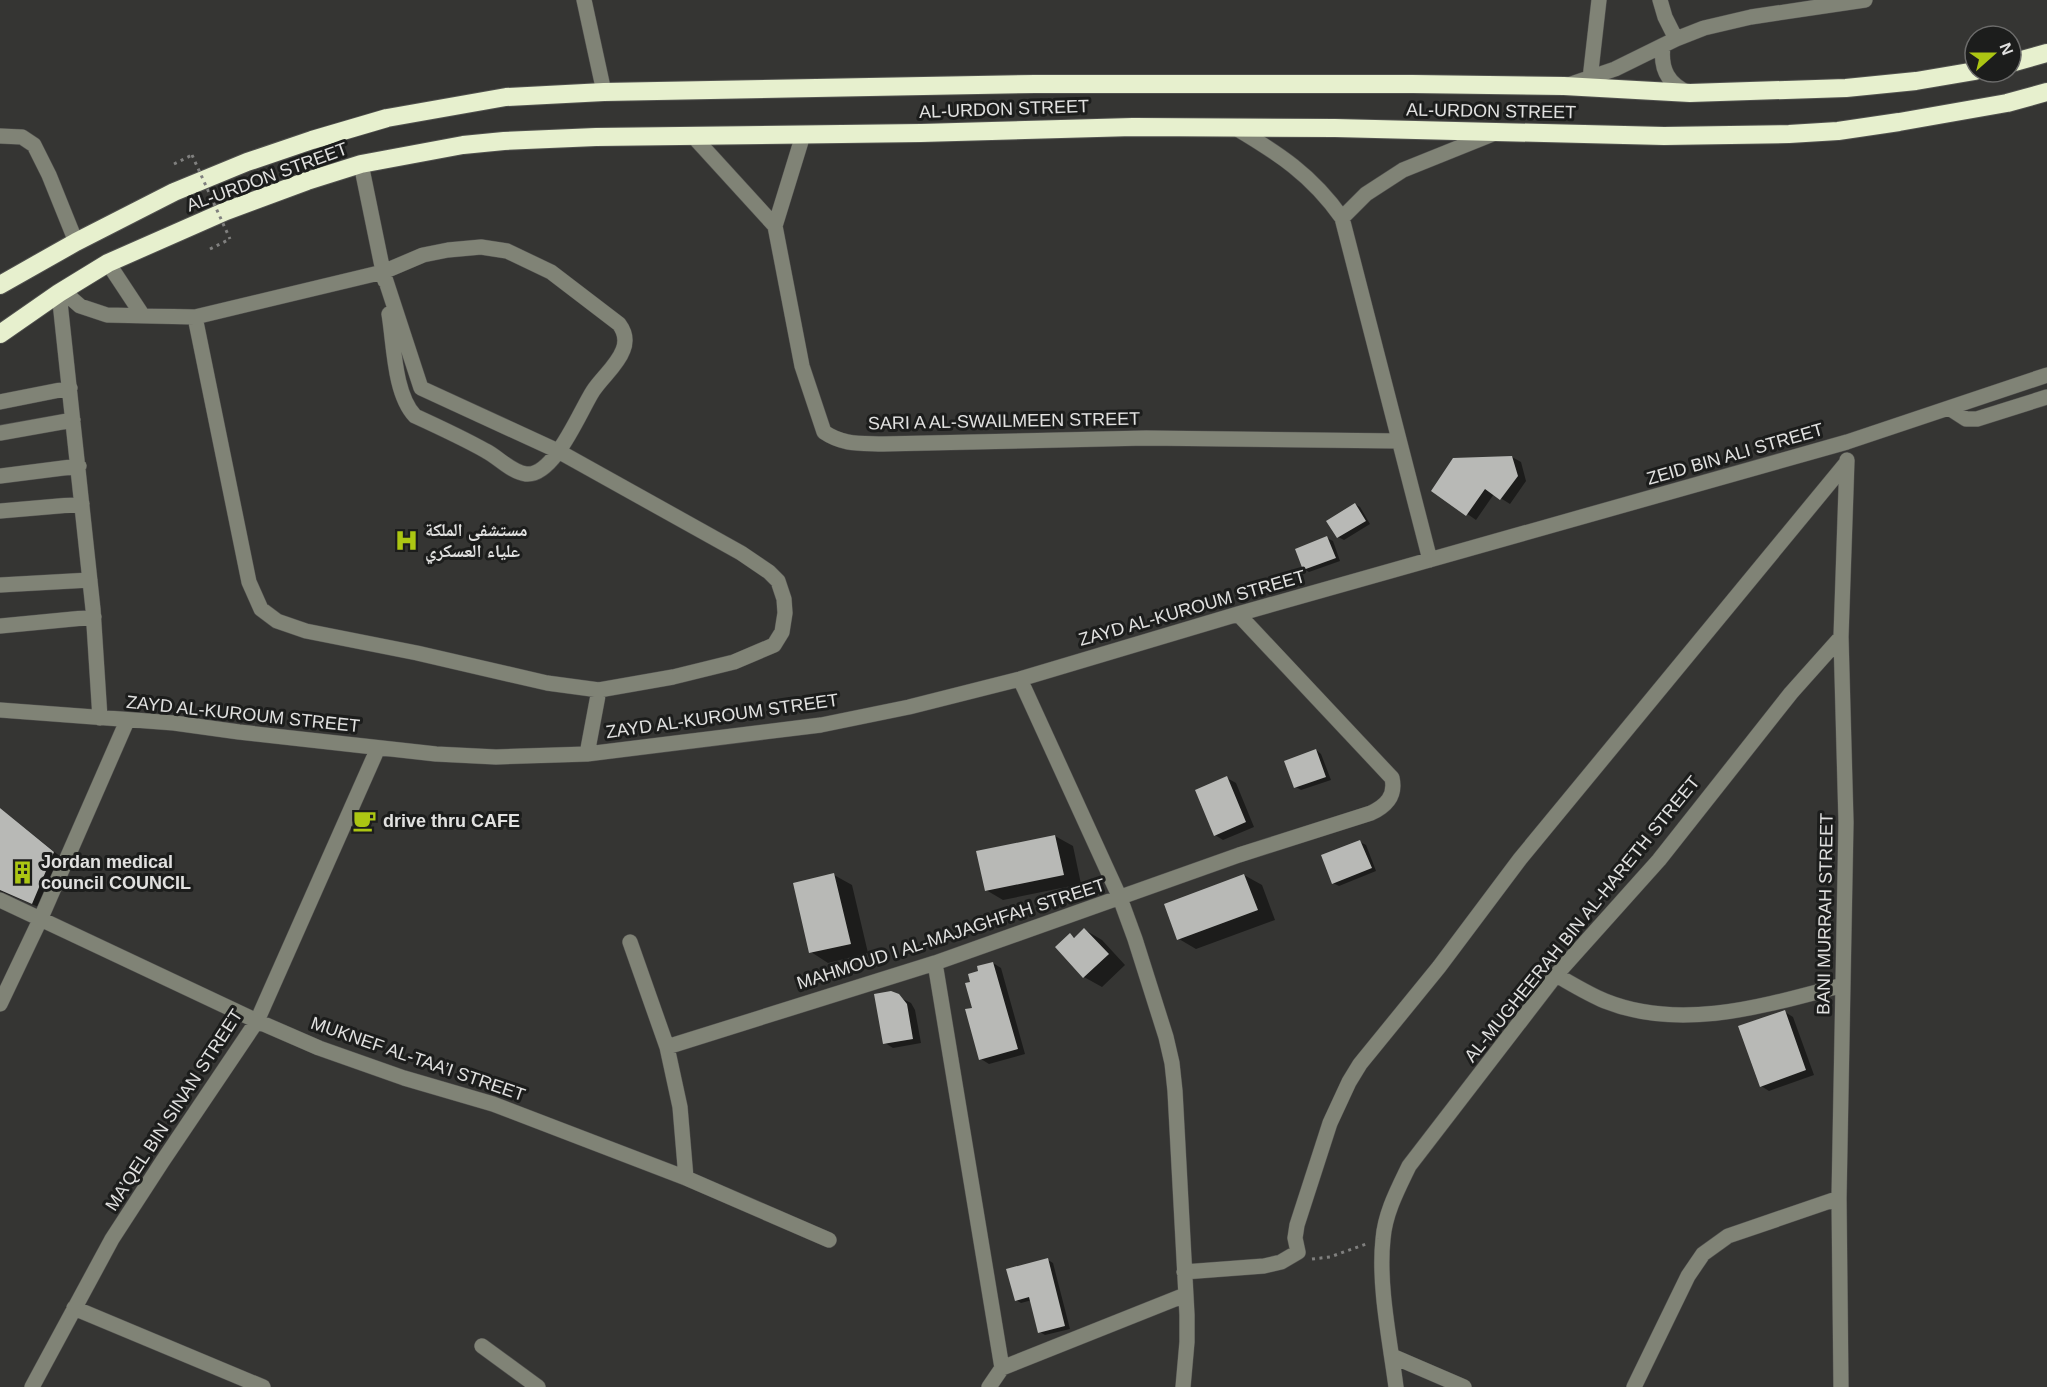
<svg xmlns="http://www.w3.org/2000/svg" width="2047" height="1387" font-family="Helvetica,'Noto Naskh Arabic',sans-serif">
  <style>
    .shadow { fill: #0007 }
    .building { fill: #b8b9b6 }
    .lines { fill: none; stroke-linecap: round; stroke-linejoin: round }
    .minor-casing { stroke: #51514f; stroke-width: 16 }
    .highway-casing { stroke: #51514f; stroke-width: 20 }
    .path { stroke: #80807f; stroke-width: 3; stroke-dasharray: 3 4.5; stroke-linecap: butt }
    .minor { stroke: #808376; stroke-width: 15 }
    .highway { stroke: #e7f0ce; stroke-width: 18 }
    .path-bridge { stroke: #80807f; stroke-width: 3; stroke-dasharray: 3 4.5; stroke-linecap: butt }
    .labels { text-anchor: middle; stroke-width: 6; stroke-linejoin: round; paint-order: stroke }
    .street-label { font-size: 18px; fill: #e1e1e0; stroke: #1c1d1c }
    .poi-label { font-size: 18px; font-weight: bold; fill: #e1e1e0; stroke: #1c1d1c; text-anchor: start }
  </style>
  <rect width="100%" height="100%" fill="#353533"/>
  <path class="shadow" d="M1512,457L1521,462L1526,481L1510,504L1494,494L1476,520L1433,490Z
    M1355,504L1360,507L1370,524L1344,540L1338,537L1328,521Z
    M1327,538L1333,541L1340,561L1309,572L1304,569Z
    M1316,750L1321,754L1331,780L1301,790L1296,787Z
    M1227,778L1236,783L1254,827L1223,840L1215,835Z
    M0,808L62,858L41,908L0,891Z
    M1055,836L1073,846L1081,884L1003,900L986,890Z
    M1360,842L1366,845L1376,871L1339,886L1333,883Z
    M834,875L852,885L868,953L828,963L811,952Z
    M1244,875L1262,885L1275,920L1196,949L1179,939Z
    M1085,930L1102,940L1125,965L1102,987L1084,977L1070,935L1076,938Z
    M993,963L1001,968L1025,1054L989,1064L981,1059L972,983Z
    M901,998L911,1003L915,1010L921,1043L893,1048L885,1043Z
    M1785,1012L1793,1017L1814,1075L1769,1091L1761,1086Z
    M1048,1260L1053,1263L1070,1329L1045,1335L1040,1332L1032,1300L1021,1303L1016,1300Z"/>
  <path class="building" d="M1512,456L1518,476L1500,500L1485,489L1466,516L1431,491L1453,458Z
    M1355,503L1366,521L1337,538L1326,521Z
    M1327,536L1336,558L1303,570L1295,549Z
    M1316,749L1326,777L1294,788L1284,761Z
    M1227,776L1246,822L1214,836L1195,790Z
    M0,808L54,852L32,904L0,890Z
    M1055,835L1064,875L985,891L976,851Z
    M1360,840L1372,868L1332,884L1321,855Z
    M834,873L851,944L809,953L793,883Z
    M1244,874L1258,910L1177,940L1164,904Z
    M1084,928L1109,954L1083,978L1055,947L1070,933L1074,938Z
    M993,962L1018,1049L979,1060L965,1009L972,1008L965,983L970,982L968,974L978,971L977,966Z
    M891,991L899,994L907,1004L913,1039L883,1044L874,994Z
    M1785,1010L1806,1070L1760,1087L1738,1026Z
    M1048,1258L1065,1326L1038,1333L1029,1297L1015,1301L1006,1269Z"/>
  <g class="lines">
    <defs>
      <path id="minor" d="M584,0L604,92
        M1660,0L1665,17L1676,39
        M1663,46C1660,69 1668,84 1689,93
        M1590,79L1599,0
        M1571,84L1615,69L1676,39L1704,28L1751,17L1865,0
        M1234,127C1278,153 1312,175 1342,218L1430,560
        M692,135L775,226
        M803,135L775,226L802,366L824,432C843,445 860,443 883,444L1146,438L1399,441
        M0,136L22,137L34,145L49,175L76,242
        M361,164L385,281
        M1342,218L1366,194L1403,170L1495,133
        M108,263L143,316
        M66,289L72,299L80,306L107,315L195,317L383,272L423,255L448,250L481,247L507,251L551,272L619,324C625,332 627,340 623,350C617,366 602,377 593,391C580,411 554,477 526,474C511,472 498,457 486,451C463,438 439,427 415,416C394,394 394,344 389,314
        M59,293L93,609L100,718
        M195,317L249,582L261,609L277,621L306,631L417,653L547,683L599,690L673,677L734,662L774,645L782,632L785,613L784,599L778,581L769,572L741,553L558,451L421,388L383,272
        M0,402L70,388
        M1949,408L1966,419H1977L2047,397
        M0,433L73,420
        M0,476L79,466
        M0,511L82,504
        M0,585L90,580
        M0,626L94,617
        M1020,679L1120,898L1135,939L1166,1037L1172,1063L1175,1091L1187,1315V1342L1183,1387
        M0,710L174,723L239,732L436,754L496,757L587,754L821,725L909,707L1020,679L1238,614L1847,442L2047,375
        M587,754L599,690
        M0,900L257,1021L319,1048L404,1078L493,1104L686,1178L829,1240
        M630,942L667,1047
        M935,963L1002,1368
        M1556,975C1572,984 1588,994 1605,1001C1682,1032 1767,1005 1843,985
        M0,1004L40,920L127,721
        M686,1178L680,1107L667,1047L935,963L1239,855L1371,813C1386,806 1396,796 1392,778L1238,614
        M1184,1272L1264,1266L1281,1262L1298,1252L1295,1238L1297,1225L1330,1123L1349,1082L1360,1064L1439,967L1520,859L1847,462
        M74,1308L263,1387
        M482,1346L538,1387
        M1392,1356L1464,1387
        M32,1387L112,1239L162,1162L257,1021L378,748
        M989,1387L1002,1368L1185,1295
        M1396,1387C1390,1341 1378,1285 1383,1239C1385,1213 1398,1189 1409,1166L1556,975L1659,860L1791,693L1841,637
        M1634,1387L1688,1276L1703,1254L1728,1236L1839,1198
        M1841,1387L1839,1198L1846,822L1841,637L1847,460"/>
      <path id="highway" d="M2011,63L2047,53
        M0,285L76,242L174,192L247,162L312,140L387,118L506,97L604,92L1035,84H1413L1564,86L1690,93L1846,88L1916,81L1975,71
        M0,334L59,293L108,263L226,211L307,181L361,164L463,145L504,141L596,137L921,133L1133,127L1335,128L1664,136L1789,134L1838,131L1899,122L2007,103L2047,92"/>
    </defs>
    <use href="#minor" class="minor-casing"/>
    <use href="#highway" class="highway-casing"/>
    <path class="path" d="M174,164L192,155
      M210,249L230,239
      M1312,1259L1330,1257L1366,1244"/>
    <use href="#minor" class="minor"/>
    <use href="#highway" class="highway"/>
    <path class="path-bridge" d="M192,155L230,239"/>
  </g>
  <defs>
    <symbol id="hospital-bare" viewBox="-9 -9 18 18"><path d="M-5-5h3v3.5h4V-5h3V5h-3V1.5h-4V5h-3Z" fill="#acc613" stroke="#1c1d1c" stroke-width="2.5" paint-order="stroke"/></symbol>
    <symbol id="cafe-bare" viewBox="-9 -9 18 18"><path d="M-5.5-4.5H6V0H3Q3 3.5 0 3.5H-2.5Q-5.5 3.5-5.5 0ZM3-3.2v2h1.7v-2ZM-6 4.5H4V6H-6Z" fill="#acc613" stroke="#1c1d1c" stroke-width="2.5" paint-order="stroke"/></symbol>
    <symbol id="building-bare" viewBox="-9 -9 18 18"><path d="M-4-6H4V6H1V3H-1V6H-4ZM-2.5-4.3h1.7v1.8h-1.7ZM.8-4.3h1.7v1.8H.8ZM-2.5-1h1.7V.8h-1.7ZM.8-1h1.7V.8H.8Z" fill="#acc613" stroke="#1c1d1c" stroke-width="2.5" paint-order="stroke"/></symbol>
  </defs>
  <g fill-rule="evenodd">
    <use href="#hospital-bare" x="390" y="524" width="33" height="33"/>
    <use href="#cafe-bare" x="348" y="804" width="33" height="33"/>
    <use href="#building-bare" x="6" y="856" width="33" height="33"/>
  </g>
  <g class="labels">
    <g class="street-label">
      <text transform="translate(1004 109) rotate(-2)" y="6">AL-URDON STREET</text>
      <text transform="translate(1491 111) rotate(1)" y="6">AL-URDON STREET</text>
      <text transform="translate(267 177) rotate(-20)" y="6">AL-URDON STREET</text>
      <text transform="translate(1004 421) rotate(-1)" y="6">SARI A AL-SWAILMEEN STREET</text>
      <text transform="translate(1735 454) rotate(-16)" y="6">ZEID BIN ALI STREET</text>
      <text transform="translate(1192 608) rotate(-16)" y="6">ZAYD AL-KUROUM STREET</text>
      <text transform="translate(243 714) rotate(6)" y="6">ZAYD AL-KUROUM STREET</text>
      <text transform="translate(722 716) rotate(-8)" y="6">ZAYD AL-KUROUM STREET</text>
      <text transform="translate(1825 914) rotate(-89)" y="6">BANI MURRAH STREET</text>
      <text transform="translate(1582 919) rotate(-51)" y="6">AL-MUGHEERAH BIN AL-HARETH STREET</text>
      <text transform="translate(951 934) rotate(-18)" y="6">MAHMOUD I AL-MAJAGHFAH STREET</text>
      <text transform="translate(418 1059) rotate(19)" y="6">MUKNEF AL-TAA’I STREET</text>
      <text transform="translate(174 1110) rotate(-57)" y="6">MA’QEL BIN SINAN STREET</text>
    </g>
    <g class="poi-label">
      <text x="425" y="536">مستشفى الملكة<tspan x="425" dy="21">علياء العسكري</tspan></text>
      <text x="383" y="827">drive thru CAFE</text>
      <text x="41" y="868">Jordan medical<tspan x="41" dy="21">council COUNCIL</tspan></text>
    </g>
  </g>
  <g transform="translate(1993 54) rotate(69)"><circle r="28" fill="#1c1d1c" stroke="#6b6b6a" stroke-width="1.5"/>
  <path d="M0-4.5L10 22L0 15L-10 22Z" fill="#acc613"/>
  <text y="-9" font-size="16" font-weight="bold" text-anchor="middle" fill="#e1e1e0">N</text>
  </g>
</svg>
